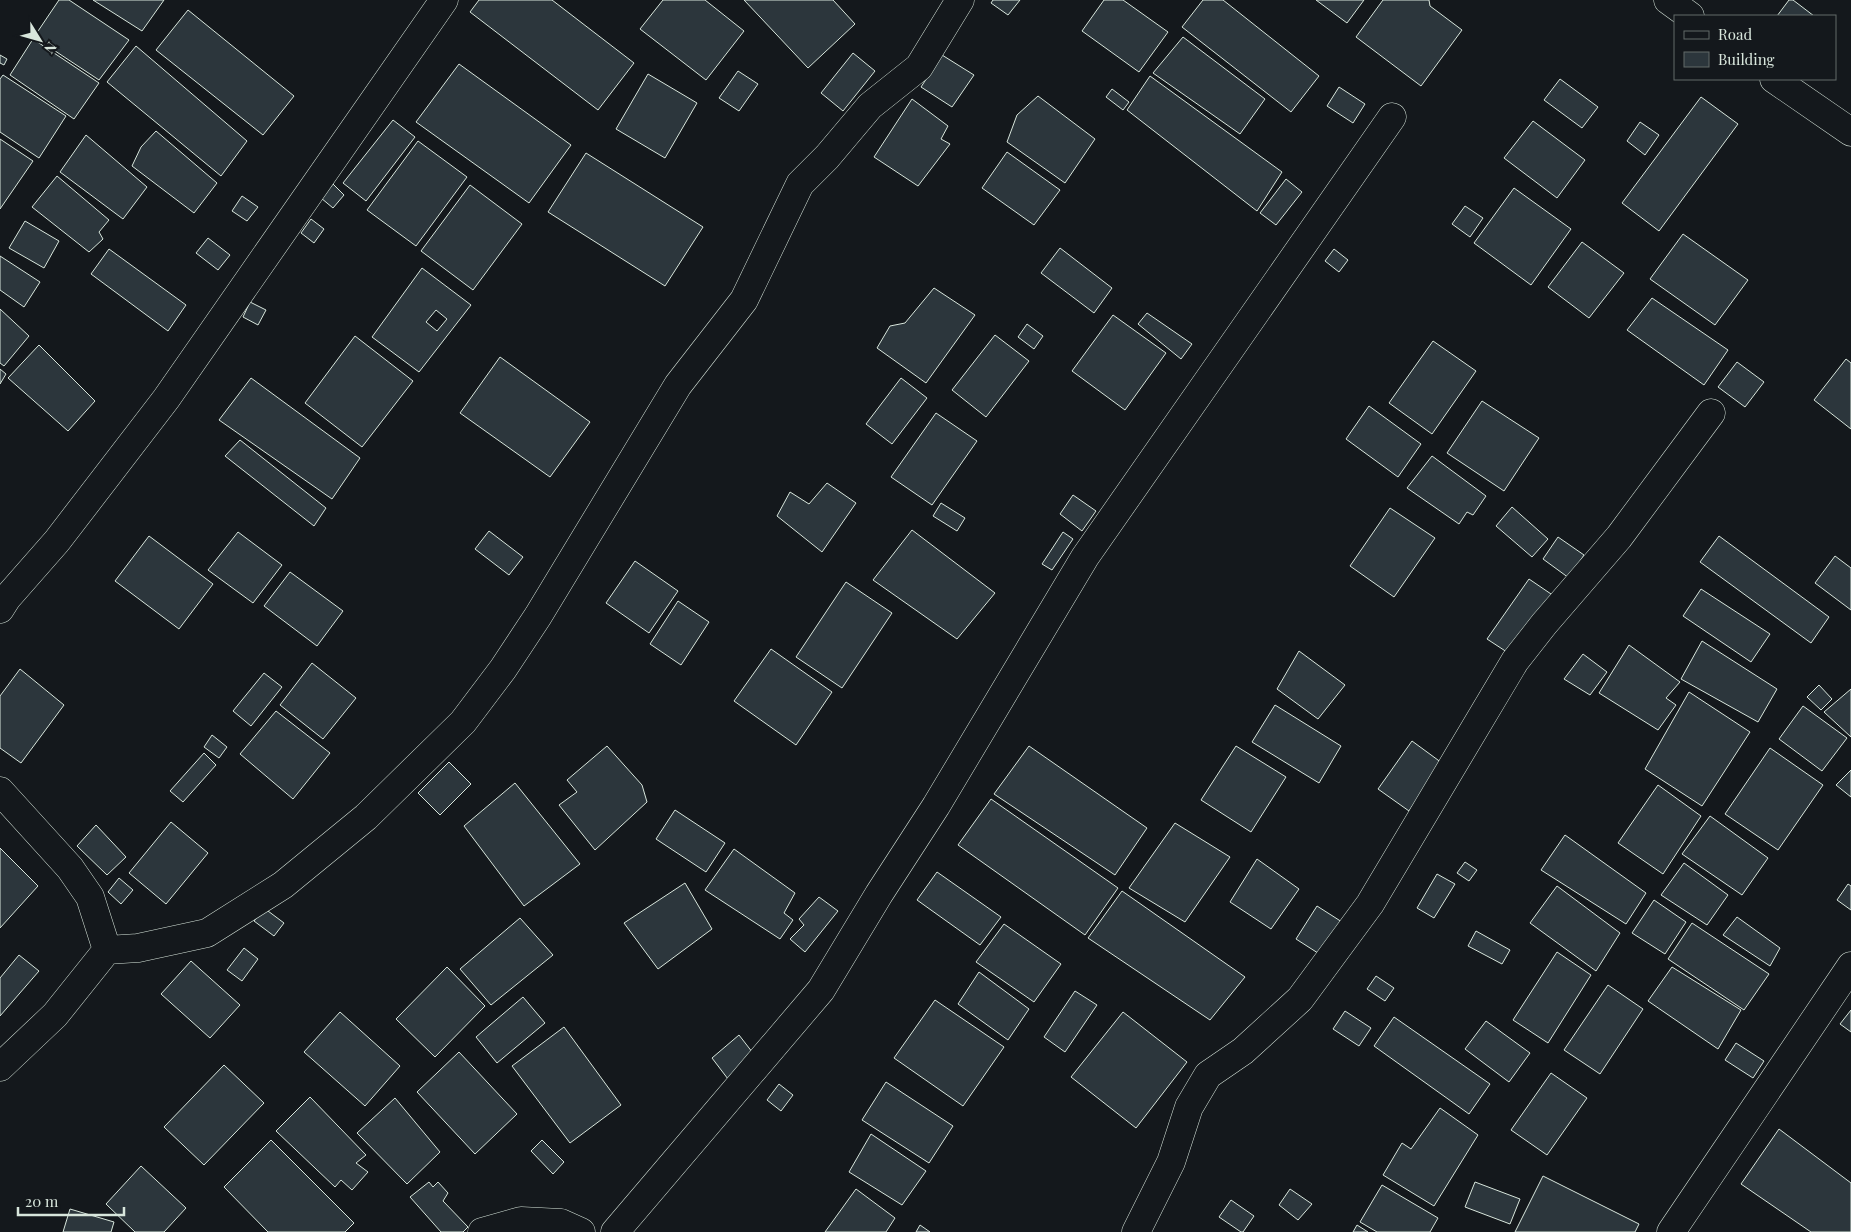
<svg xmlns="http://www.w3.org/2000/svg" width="1851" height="1232" font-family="'Playfair Display',serif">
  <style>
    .building { fill: #2c363c; stroke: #d8e6dc; fill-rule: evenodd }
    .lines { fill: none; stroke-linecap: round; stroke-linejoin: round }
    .minor-casing { stroke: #d8e6dc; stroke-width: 29 }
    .minor { stroke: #14181c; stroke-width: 28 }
  </style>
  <rect width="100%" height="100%" fill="#14181c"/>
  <path class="building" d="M59,0H69L129,40L99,80L34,37Z
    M93,0H164L142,31Z
    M479,0H552L634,63L598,110L470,12Z
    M663,0H705L744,31L706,80L640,29Z
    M744,0H833L855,24L808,68Z
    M993,0H1020L1008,15L991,3Z
    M1104,0H1123L1168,32L1139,72L1082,31Z
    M1203,0H1223L1319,76L1291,112L1182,27Z
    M1316,0H1364L1347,23Z
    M1383,0H1429L1430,6L1462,30L1421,86L1356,37Z
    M1789,0H1793L1814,16H1777Z
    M188,10L294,96L263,135L156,50Z
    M1183,37L1265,99L1240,134L1153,73Z
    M33,39L99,83L74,119L10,75Z
    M136,46L247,141L221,176L107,82Z
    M853,53L875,71L843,111L821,93Z
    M0,55L7,59L4,65L0,63Z
    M942,55L974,75L952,107L921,87Z
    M459,64L571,145L529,203L416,122Z
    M738,71L758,84L739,111L719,98Z
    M648,74L697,103L665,158L616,129Z
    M3,75L66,116L39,158L0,132V79Z
    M1150,76L1282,172L1257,211L1127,110Z
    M1560,79L1598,107L1582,128L1544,100Z
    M1339,87L1365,104L1353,123L1327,106Z
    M1112,89L1129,102L1123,110L1106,97Z
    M1038,96L1095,139L1065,183L1007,142L1017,115Z
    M1701,97L1738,124L1659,231L1622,203Z
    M912,99L948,126L941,139L950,144L918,186L874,157Z
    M393,120L415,137L366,201L343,183Z
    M1533,121L1585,160L1557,198L1504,158Z
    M1640,122L1659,135L1645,155L1627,141Z
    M156,131L217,183L194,213L132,166L141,147Z
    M86,135L147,187L123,219L60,172Z
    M0,139L33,161L0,209Z
    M418,141L467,177L416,246L367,210Z
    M1007,152L1060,190L1034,225L982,188Z
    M586,153L703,227L665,286L548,212Z
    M57,176L109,220L99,232L103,239L89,252L32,207Z
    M1286,179L1302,192L1276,225L1260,213Z
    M333,184L344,195L333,208L321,198Z
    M470,185L522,224L473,290L421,251Z
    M1514,188L1571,229L1531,285L1474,243Z
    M242,196L258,207L247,221L232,211Z
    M1465,206L1483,218L1470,237L1452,224Z
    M311,219L324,229L314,243L301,233Z
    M25,221L59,241L44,268L9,248Z
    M1683,234L1748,280L1715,325L1650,279Z
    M208,238L230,255L218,270L196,253Z
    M1582,242L1624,273L1589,318L1548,287Z
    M1060,248L1112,288L1094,313L1041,273Z
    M109,249L186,305L168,331L91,274Z
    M1334,249L1348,260L1339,272L1325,261Z
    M0,256L40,282L24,307L0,290Z
    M422,268L471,305L419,372L372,337ZM436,310L447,319L437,331L426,322Z
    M934,288L975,315L926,383L877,348L890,326L905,323Z
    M1652,298L1728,350L1704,385L1627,330Z
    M250,302L266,310L258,325L243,317Z
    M0,309L29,336L4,366L0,363Z
    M1147,313L1192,344L1181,359L1138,324Z
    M1113,315L1166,353L1125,410L1072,371Z
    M1027,324L1043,336L1034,349L1018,337Z
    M995,335L1029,361L986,417L952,390Z
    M355,336L413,381L362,447L305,403Z
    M1433,341L1476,371L1432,434L1389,403Z
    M39,345L95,401L68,431L8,378Z
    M500,357L590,422L550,477L460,413Z
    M1846,359L1851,363V429L1814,400Z
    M1737,362L1764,382L1745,407L1718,387Z
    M0,369L6,374L0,384Z
    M251,378L360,458L332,499L219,420Z
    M901,378L927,398L892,444L866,424Z
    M1482,401L1539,438L1504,491L1447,453Z
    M1369,406L1421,444L1398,477L1346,439Z
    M936,413L977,441L932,505L891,477Z
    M240,440L326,508L314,526L225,456Z
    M1432,456L1486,496L1473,515L1467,512L1459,524L1407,488Z
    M827,483L856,503L822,552L777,516L790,492L809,504Z
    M1073,495L1096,511L1082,531L1060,514Z
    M941,503L965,518L957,531L933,516Z
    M1512,507L1548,539L1532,557L1496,526Z
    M1390,508L1435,538L1394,597L1350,566Z
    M912,530L995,593L957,639L873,580Z
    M489,531L523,557L509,575L475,549Z
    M238,532L282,565L253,603L208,570Z
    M1063,532L1073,539L1052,570L1042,564Z
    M149,536L213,584L179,629L115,581Z
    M1719,536L1829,617L1811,643L1700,562Z
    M1558,537L1584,555L1569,578L1543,559Z
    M1835,556L1851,568V610L1815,583Z
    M635,561L678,591L649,633L606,603Z
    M290,572L343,611L317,646L264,606Z
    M1529,579L1554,596L1513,656L1487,639Z
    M846,582L892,613L842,688L796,657Z
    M1701,589L1770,634L1751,662L1683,616Z
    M678,601L709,622L681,665L650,644Z
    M1702,641L1777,689L1758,722L1681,679Z
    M1629,645L1680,682L1666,698L1676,705L1658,730L1599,693Z
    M771,649L832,692L796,745L734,701Z
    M1299,651L1345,685L1318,719L1277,689Z
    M1583,654L1607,672L1590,695L1564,679Z
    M312,663L356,698L323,739L280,705Z
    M20,669L64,705L21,763L0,748V696Z
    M264,673L282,687L251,726L233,711Z
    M1819,685L1832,699L1821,710L1807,697Z
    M1851,689V737L1824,712Z
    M1689,692L1750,732L1702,806L1645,769Z
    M1275,705L1341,746L1319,783L1252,742Z
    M1803,706L1847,738L1822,771L1779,739Z
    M276,711L330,753L293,799L240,754Z
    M212,735L227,747L219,758L204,747Z
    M1412,741L1442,763L1409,811L1378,789Z
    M607,746L642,785L647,802L595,850L559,805L577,792L567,780Z
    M1029,746L1147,828L1115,875L994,794Z
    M1236,746L1286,777L1251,832L1201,800Z
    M1770,748L1823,785L1778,850L1725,814Z
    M204,753L216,765L183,802L170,791Z
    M449,762L471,784L440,815L418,793Z
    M1851,770V797L1836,785Z
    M515,783L580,864L524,906L464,826Z
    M1658,785L1701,816L1663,874L1618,843Z
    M991,799L1118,888L1085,935L958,845Z
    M675,810L725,843L706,872L656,839Z
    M1710,816L1768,858L1742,895L1682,854Z
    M171,822L208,853L166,904L129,873Z
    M1175,823L1230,857L1185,922L1129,888Z
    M96,825L126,857L107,875L77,846Z
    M1565,835L1646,893L1626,924L1541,870Z
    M0,848L38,886L0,928Z
    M734,849L795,893L784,913L793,920L780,939L705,890Z
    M1257,859L1299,889L1271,929L1230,902Z
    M1465,862L1477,870L1469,881L1457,873Z
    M1684,863L1728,895L1707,925L1661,895Z
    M937,872L1001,917L980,945L917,900Z
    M1437,874L1455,884L1434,918L1417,908Z
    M119,878L133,890L121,904L108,892Z
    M685,883L712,929L658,969L624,923Z
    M1848,884L1851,886V910L1837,900Z
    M1557,886L1620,933L1596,971L1530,923Z
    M1122,891L1245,977L1210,1020L1088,938Z
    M819,897L838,911L805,952L790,939L804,925L799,919Z
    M1654,900L1686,922L1665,954L1632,933Z
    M1317,906L1342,922L1321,955L1296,939Z
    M264,908L284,923L274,936L254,921Z
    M1737,917L1780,948L1770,966L1723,935Z
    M520,918L553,955L491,1005L460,969Z
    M1692,923L1769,974L1744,1010L1668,959Z
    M1004,924L1061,964L1034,1002L976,962Z
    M1476,931L1510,950L1502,964L1468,946Z
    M244,948L258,959L242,981L227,970Z
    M1557,952L1591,975L1548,1043L1513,1020Z
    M19,955L39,971L0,1016V978Z
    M191,961L240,1005L210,1038L161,994Z
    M447,967L485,1006L435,1057L396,1019Z
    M1672,967L1741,1010L1718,1049L1648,1001Z
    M979,972L1029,1009L1008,1040L958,1004Z
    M1376,976L1394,988L1385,1001L1367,989Z
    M1608,985L1643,1009L1600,1074L1564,1050Z
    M1075,991L1097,1005L1065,1052L1044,1037Z
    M523,997L545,1023L497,1063L476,1037Z
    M935,1000L1004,1047L963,1106L894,1058Z
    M1851,1010V1032L1840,1024Z
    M1345,1011L1371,1028L1359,1046L1333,1029Z
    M340,1012L400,1066L365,1106L304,1052Z
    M1123,1012L1187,1062L1136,1128L1071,1077Z
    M1394,1017L1490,1084L1469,1114L1374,1046Z
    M1486,1021L1530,1053L1509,1082L1465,1049Z
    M564,1027L621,1105L570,1143L512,1066Z
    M739,1035L756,1057L728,1079L712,1058Z
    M1736,1043L1764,1061L1753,1078L1725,1060Z
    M459,1052L517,1114L475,1154L417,1092Z
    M224,1065L264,1103L204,1165L164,1127Z
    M1551,1073L1587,1098L1547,1155L1511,1130Z
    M886,1082L953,1126L929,1163L862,1120Z
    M779,1084L793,1095L781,1111L767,1100Z
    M310,1097L366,1155L356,1163L368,1172L352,1190L341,1180L335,1187L276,1131Z
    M395,1098L440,1152L407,1184L357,1133Z
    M1440,1108L1478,1135L1434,1206L1383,1175L1402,1143L1411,1149Z
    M1779,1129L1851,1183V1232H1811L1741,1184Z
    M871,1134L926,1171L902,1205L849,1172Z
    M271,1140L354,1223L345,1232H268L224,1187Z
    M542,1140L564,1162L553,1174L531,1151Z
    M141,1166L186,1208L164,1232H135L106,1204Z
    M1543,1176L1639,1224L1635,1232H1515Z
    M429,1182L433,1187L438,1182L448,1193L443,1201L468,1227L463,1232H441L410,1197Z
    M1475,1182L1520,1199L1510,1224L1465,1207Z
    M1382,1185L1438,1218L1430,1232H1377L1360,1222Z
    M856,1189L895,1218L886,1232H825Z
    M1290,1189L1312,1204L1298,1220L1279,1205Z
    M1231,1200L1254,1216L1243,1232H1241L1219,1217Z
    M70,1209L114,1222L111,1232H63Z
    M920,1225L930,1232H916Z
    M1357,1225L1368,1232H1353Z"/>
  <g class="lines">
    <defs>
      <path id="minor" d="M1668,0L1690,16
        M1774,79L1851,132
        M0,609L7,598L57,541L166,399L444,0
        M0,791L70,868L90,897L107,950
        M0,1067L55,1015L107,950L138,948L207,933L283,885L366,817L463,722L503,669L538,616L678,385L744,300L800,184L827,157L870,106L919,67L960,0
        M482,1232L521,1221L561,1223L581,1232
        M615,1232L821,990L879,894L936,806L1085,557L1392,117
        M1136,1232L1171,1162L1189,1107L1208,1075L1243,1051L1300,999L1370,904L1515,661L1544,624L1619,537L1711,413
        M1671,1232L1851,966"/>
    </defs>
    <use href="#minor" class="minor-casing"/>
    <use href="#minor" class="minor"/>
  </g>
  <rect x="1674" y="15" width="162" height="65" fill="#14181c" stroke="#626a69"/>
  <rect x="1684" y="31" width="25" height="8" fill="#14181c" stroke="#626a69"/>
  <text x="1718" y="40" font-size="15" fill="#d8e6dc">Road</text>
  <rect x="1684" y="52" width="25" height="15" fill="#2c363c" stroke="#626a69"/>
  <text x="1718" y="65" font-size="15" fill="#d8e6dc">Building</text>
  <g transform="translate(40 40) rotate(127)" stroke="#14181c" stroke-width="4" paint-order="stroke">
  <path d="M0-4L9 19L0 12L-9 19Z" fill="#d8e6dc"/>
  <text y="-8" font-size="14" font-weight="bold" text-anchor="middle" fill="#d8e6dc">N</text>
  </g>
  <path d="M18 1207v8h106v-8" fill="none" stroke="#d8e6dc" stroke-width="2.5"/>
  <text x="25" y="1207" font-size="15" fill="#d8e6dc" stroke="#14181c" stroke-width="4" paint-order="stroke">20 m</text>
</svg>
